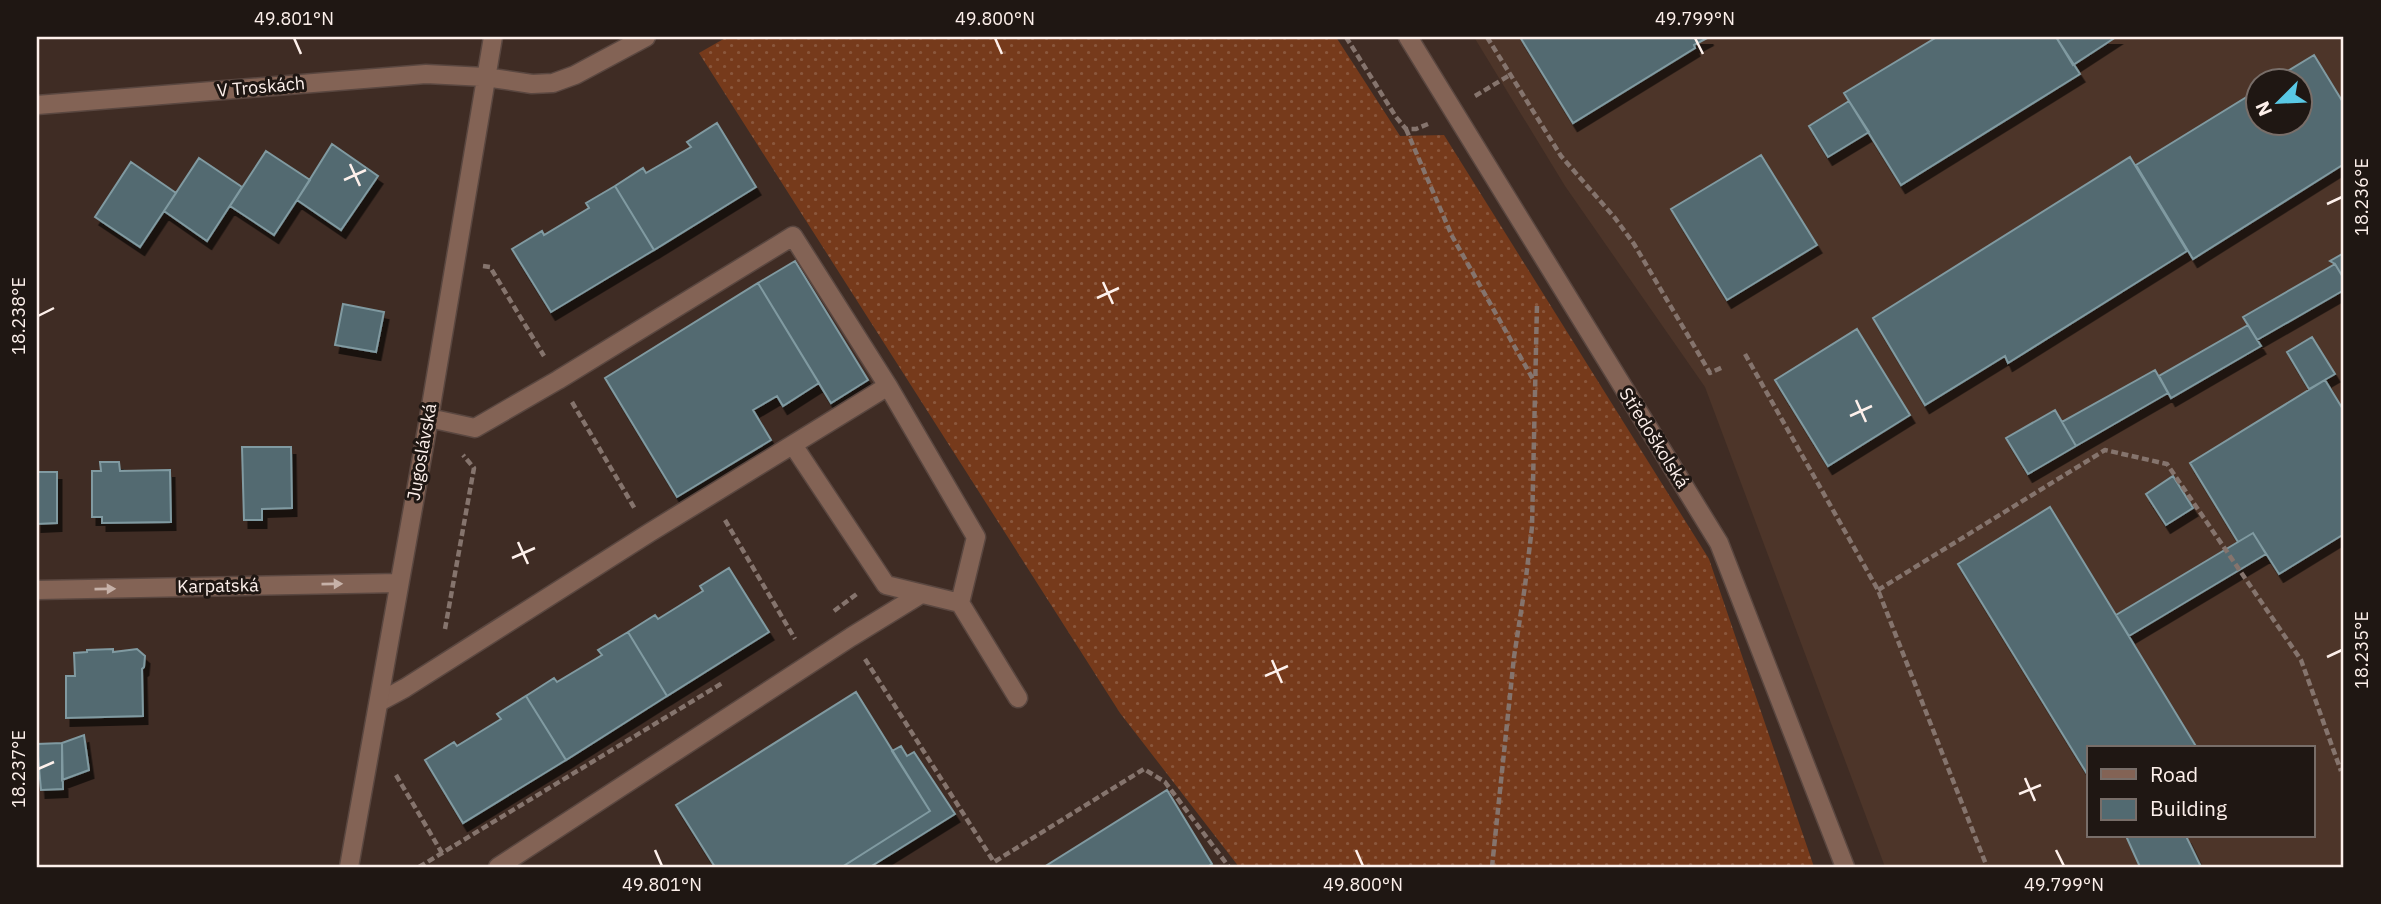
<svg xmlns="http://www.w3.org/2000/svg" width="2381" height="904" font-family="'IBM Plex Sans',sans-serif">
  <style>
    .built { fill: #4d3529; fill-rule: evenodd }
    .grass { fill: url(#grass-dots) }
    .building { fill: #526a71; stroke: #809aa1; stroke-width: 2; filter: url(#shadow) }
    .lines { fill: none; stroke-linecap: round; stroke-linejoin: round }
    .lane-casing { stroke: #5a4740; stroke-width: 21 }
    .street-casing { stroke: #5a4740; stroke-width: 21 }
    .path { stroke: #85746d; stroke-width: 4.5; stroke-dasharray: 7 3.5; stroke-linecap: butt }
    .lane { stroke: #836355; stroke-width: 18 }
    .street { stroke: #836355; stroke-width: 18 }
    .oneway { fill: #c6b1a8 }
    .ticks { fill: none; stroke: #fdf0eb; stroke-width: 2.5 }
    .labels { text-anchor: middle; stroke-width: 6; stroke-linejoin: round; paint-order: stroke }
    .street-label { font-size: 18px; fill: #fdf0eb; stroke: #1f1713 }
    .neatline { fill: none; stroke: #fdf0eb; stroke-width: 2.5 }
    .ticks-label { font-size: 18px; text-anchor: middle; fill: #fdf0eb }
  </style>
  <defs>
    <pattern id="grass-dots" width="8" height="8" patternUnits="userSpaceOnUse" patternTransform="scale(1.75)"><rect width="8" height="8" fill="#763a1b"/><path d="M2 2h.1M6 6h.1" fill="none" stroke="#8a573c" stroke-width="1.8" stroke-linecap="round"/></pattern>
    <filter id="shadow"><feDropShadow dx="4.5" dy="8" stdDeviation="0" flood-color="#0009"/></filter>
  </defs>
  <rect width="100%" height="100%" fill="#3f2c24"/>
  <path class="built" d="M1474,37H2344V867H1885L1705,387L1565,186ZM2258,80H2300V122H2258ZM2089,748H2313V836H2089Z"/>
  <path class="grass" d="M727,37H1336L1400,136L1444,135L1709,559L1814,867H1239L1120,713L699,53Z"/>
  <path class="building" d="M1520,37H1709L1694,45L1695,48L1573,123Z
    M1937,37H2056L2080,74L1901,185L1844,93Z
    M2056,37H2116L2073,65Z
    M2314,55L2344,104V164L2193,259L2136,165L2258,90V122H2300V80H2273Z
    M1849,101L1869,132L1828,157L1809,126Z
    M717,123L756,187L654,250L615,186L643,168L646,173L691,147L687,142Z
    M332,144L378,176L341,230L297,200Z
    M266,151L310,180L274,235L230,206Z
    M1761,155L1817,245L1727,300L1671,209Z
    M2130,157L2187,251L2008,363L2005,356L1925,405L1873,318Z
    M199,158L242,187L207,241L164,211Z
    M131,162L176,193L140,247L95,217Z
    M615,186L654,250L551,312L512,249L542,231L544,235L589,208L586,203Z
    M2344,253V279L2335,264L2330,261Z
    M795,261L868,380L831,403L758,283Z
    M2335,264L2344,279V290L2257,340L2243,317Z
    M758,283L819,383L783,406L777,396L753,410L771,440L677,497L605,378Z
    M343,304L384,312L376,352L335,345Z
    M2248,325L2261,346L2171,398L2159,376Z
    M1857,329L1910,415L1828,466L1775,380Z
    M2312,337L2335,374L2309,389L2287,352Z
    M2155,370L2168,393L2076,446L2062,422Z
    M2325,380L2344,411V534L2279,574L2253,533L2238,542L2190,463Z
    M2055,410L2076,446L2028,474L2006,438Z
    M242,447H291L292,508L262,509V520H244Z
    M100,462H119L120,471L170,470L171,522L102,523V517H92V471H101Z
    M37,472H57V523L37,524Z
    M2173,476L2193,508L2166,525L2146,494Z
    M2050,507L2197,748H2089V777L1958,564Z
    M2253,533L2266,554L2129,636L2116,615Z
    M729,568L769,632L667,696L628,632L655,615L658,619L703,591L700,586Z
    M628,632L667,696L566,760L526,696L554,678L557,682L602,655L598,650Z
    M113,649V652L137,649L145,656L144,667L142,669L143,716L66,718V676H75L74,653L87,652V650Z
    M856,692L930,811L842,867H715L676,805Z
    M526,696L566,760L463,823L425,760L454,742L457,746L501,719L497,714Z
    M84,735L89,770L62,780V743Z
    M62,743L63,789L41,790L37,744Z
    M901,746L907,756L914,752L955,814L870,867H842L930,811L892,751Z
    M1167,790L1212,864L1207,867H1044Z
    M2126,836H2186L2201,867H2140Z"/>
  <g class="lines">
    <defs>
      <path id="lane" d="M429,418L475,428L558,380L793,236L888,386L976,537L960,603L1018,698
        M793,445L886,585L960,603
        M379,702L405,688L649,533L888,386
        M498,867L851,637L921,594"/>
      <path id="street" d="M1408,37L1719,543L1845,867
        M37,105L426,74L485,77L532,84L553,83L575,75L646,37
        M37,590L399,583
        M349,867L429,418L493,37"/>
    </defs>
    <use href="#lane" class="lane-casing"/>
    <use href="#street" class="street-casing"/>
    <path class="path" d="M1346,37L1396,117L1406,129H1416L1428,124
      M1487,37L1561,156L1615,218L1634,244L1710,373L1723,367
      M1475,96L1510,75
      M1406,129L1452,236L1534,381
      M483,266L490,267L544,356
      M1745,354L1878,590L1987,867
      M572,402L635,509
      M725,520L795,639
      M1878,590L2105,450L2167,464L2301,660L2341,771
      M834,611L858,593
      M445,629L474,468L463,455
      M865,659L994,862L1144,769L1165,782L1229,867
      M396,775L442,853
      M419,867L724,682
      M1492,867L1514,657L1525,586L1532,527L1537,304"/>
    <use href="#lane" class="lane"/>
    <use href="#street" class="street"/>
  </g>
  <defs><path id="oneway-solid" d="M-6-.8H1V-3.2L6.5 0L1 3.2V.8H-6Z" transform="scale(1.75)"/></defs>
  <g class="oneway">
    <use href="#oneway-solid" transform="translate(332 584) rotate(-1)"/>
    <use href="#oneway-solid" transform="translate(105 589) rotate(-1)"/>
  </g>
  <path class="ticks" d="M294,38L301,54M995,38L1002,54M1695,38L1703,54M350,164L360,186M344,180L366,170M2327,204L2342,197M1103,282L1113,304M1097,298L1119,288M38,316L54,308M1856,400L1866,422M1850,416L1872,406M518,542L528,564M512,558L535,548M2327,657L2342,650M1272,660L1282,683M1265,676L1288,666M38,769L54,762M2025,778L2035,801M2019,794L2041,785M655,850L662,866M1356,850L1363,866M2056,850L2064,866"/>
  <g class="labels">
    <g class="street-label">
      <text transform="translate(261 87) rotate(-5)" y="6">V Troskách</text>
      <text transform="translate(1654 438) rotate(58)" y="6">Středoškolská</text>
      <text transform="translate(422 452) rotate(-80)" y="6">Jugoslávská</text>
      <text transform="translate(218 586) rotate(-1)" y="6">Karpatská</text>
    </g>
  </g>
  <rect width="2381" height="904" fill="none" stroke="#1f1713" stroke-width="77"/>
  <rect x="2087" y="746" width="228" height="91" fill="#1f1713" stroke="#786e69" stroke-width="2"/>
  <rect x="2101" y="769" width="35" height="10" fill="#836355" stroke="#786e69" stroke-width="2"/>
  <text x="2150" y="782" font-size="21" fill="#fdf0eb">Road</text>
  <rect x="2101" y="799" width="35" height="21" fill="#526a71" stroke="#786e69" stroke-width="2"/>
  <text x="2150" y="816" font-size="21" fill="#fdf0eb">Building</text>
  <g transform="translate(2279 102) rotate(246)"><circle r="33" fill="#1f1713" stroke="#786e69" stroke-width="2"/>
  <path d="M0-5L12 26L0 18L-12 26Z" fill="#59c8e5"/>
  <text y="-10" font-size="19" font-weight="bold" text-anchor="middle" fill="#fdf0eb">N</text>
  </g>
  <rect x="38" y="38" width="2304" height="828" class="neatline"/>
  <g class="ticks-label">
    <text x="294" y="25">49.801°N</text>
    <text x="995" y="25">49.800°N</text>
    <text x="1695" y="25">49.799°N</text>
    <text transform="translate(2362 197) rotate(-90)" y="6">18.236°E</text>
    <text transform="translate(19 316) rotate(-90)" y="6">18.238°E</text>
    <text transform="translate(2362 650) rotate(-90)" y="6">18.235°E</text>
    <text transform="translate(19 769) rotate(-90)" y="6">18.237°E</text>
    <text x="662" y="891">49.801°N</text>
    <text x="1363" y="891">49.800°N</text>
    <text x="2064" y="891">49.799°N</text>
  </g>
</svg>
